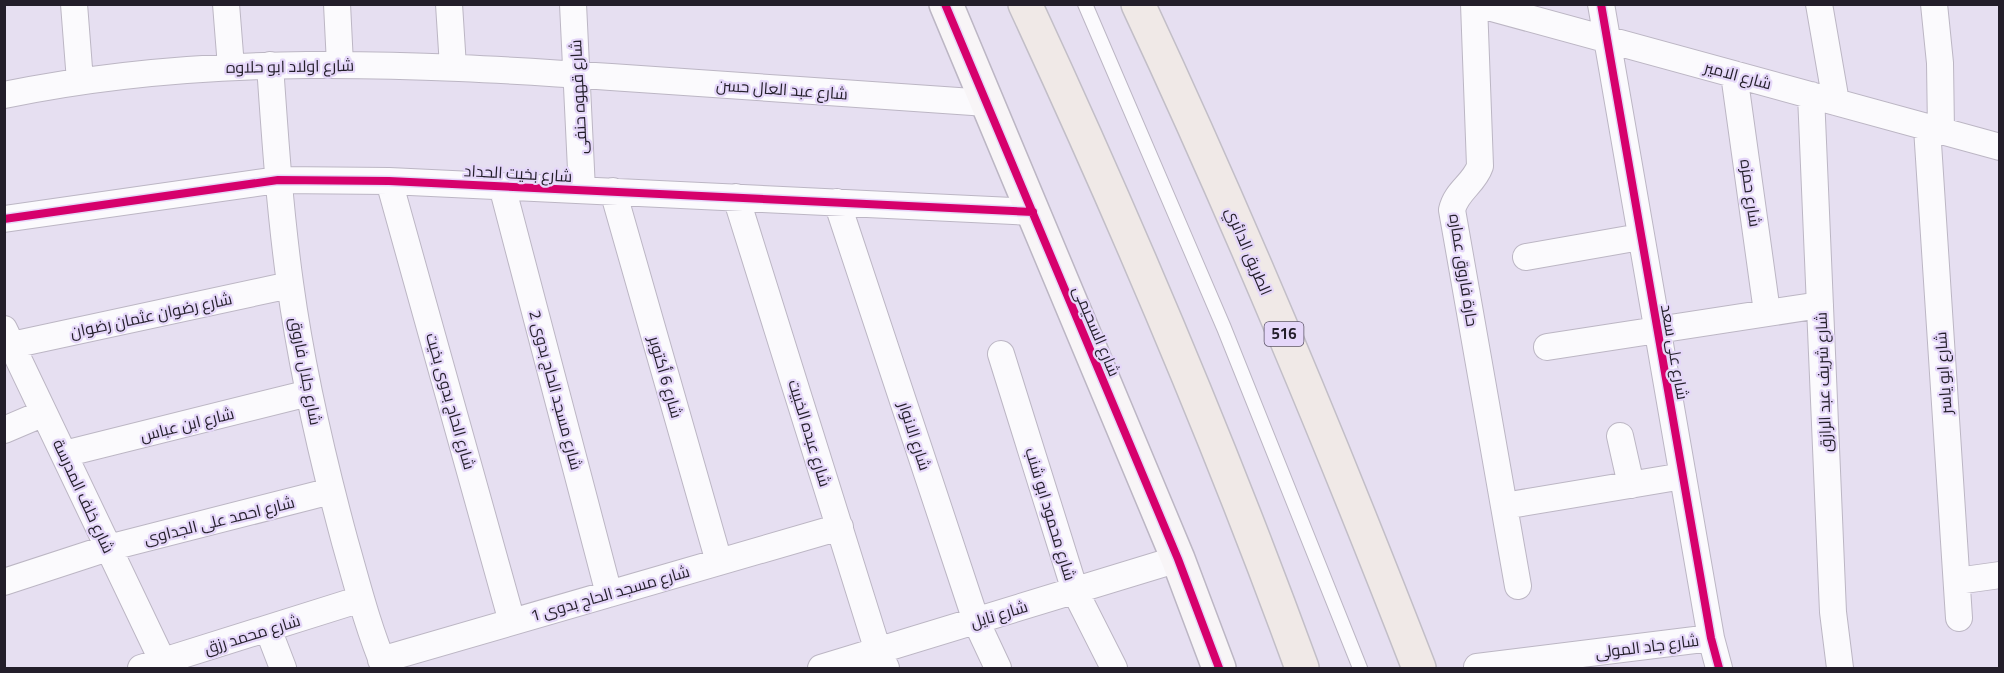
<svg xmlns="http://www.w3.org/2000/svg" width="2004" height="673" font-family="Georgia,Cairo,serif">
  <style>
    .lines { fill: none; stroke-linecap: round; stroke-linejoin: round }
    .lane-casing { stroke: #bcb6c4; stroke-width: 16 }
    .street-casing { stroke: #bcb6c4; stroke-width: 28 }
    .secondary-casing { stroke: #bcb6c4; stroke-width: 36 }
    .highway-casing { stroke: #c2bec7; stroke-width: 36 }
    .lane { stroke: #fbfafd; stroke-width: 14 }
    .street { stroke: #fbfafd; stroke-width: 26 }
    .secondary { stroke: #f8f5f7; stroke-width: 33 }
    .highway { stroke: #f0e9e7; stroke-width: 33 }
    .cycleway-casing { stroke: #e5d7f9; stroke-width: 11 }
    .cycleway { stroke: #d6006c; stroke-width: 8 }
    .labels { text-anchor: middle; stroke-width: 4.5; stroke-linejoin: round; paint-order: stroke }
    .shield { fill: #e5d7f9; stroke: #5d5668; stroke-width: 1.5 }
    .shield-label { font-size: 15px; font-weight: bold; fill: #231e2a }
    .street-label { font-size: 16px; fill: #231e2a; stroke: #e5d7f9 }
  </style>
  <rect width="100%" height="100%" fill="#e6dff1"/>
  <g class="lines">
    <defs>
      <path id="lane" d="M1085,4L1224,328L1360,668"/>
      <path id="street" d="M74,4L80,81
        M226,4L231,67
        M337,4L340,64
        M449,4L453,67
        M573,4L582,190
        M1474,4L1480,166C1474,184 1456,191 1452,210L1518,586
        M1477,4L2000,147
        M1601,4L1711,638L1719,668
        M1819,4L1836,102
        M1934,4L1940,63L1941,131
        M270,65C275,138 280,211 290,283C302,371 322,457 345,542C357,584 368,628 385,668
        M1734,74L1767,312
        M4,95C205,53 409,63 611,77C736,86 862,94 987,103
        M1811,95L1833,612L1840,668
        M1927,128L1959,618
        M389,181L512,622
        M502,186L609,594
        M613,191L719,562
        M736,197L878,651L886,668
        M837,202L976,621L998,668
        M4,219L278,180L389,181L1033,212
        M1526,257L1640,237
        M4,329L163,662
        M12,345L290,285
        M1547,347L1820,305
        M1001,354L1075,591L1114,668
        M4,430L44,413
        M1620,436L1631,485
        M64,454L309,393
        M1504,506L1683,476
        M1957,581L2000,575
        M4,582L108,548L331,491
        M268,629L283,668
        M381,660L840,527
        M1477,667L1711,638
        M141,668L361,599
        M821,668L1178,559"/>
      <path id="secondary" d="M946,4L1178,559L1219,668"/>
      <path id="highway" d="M1025,4C1126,222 1220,443 1302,668
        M1138,4C1240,222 1332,444 1419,668"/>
    </defs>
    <use href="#lane" class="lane-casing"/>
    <use href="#street" class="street-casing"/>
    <use href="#secondary" class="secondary-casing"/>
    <use href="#highway" class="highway-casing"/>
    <use href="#lane" class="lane"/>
    <use href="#street" class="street"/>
    <use href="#secondary" class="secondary"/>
    <use href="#highway" class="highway"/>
    <defs>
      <path id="cycleway" d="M945,4L1178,559L1219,668
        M1601,4L1711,638L1719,668
        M4,219L278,180L389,181L1033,212"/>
    </defs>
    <use href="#cycleway" class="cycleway-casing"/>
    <use href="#cycleway" class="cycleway"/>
  </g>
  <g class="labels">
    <rect class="shield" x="1264.5" y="322" width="39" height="24" rx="4.5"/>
    <g class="shield-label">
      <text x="1284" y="339">516</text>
    </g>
    <g class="street-label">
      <text transform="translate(290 66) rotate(-1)" y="6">شارع اولاد ابو حلاوه</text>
      <text transform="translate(1738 75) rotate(15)" y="6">شارع الامير</text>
      <text transform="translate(782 89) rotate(4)" y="6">شارع عبد العال حسن</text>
      <text transform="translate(578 97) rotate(-93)" y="6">شارع قهوه حنفى</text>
      <text transform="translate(518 173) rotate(3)" y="6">شارع بخيت الحداد</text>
      <text transform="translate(1751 193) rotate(82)" y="6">شارع حمزه</text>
      <text transform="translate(1249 251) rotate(67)" y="6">الطريق الدائري</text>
      <text transform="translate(1464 270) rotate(81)" y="6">حارة فاروق عماره</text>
      <text transform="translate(151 315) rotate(-12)" y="6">شارع رضوان عثمان رضوان</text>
      <text transform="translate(1097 331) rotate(67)" y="6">شارع السحيمى</text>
      <text transform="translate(1675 352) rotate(80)" y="6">شارع على سعد</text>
      <text transform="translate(306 371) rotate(79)" y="6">شارع جلال فاروق</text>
      <text transform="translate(1943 373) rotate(-94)" y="6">شارع ابو ياسر</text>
      <text transform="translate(666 377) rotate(74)" y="6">شارع 6 أكتوبر</text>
      <text transform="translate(1823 382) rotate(-92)" y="6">شارع شريف عبد الرازق</text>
      <text transform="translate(556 390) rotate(75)" y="6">شارع مسجد الحاج بدوى 2</text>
      <text transform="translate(451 401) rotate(74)" y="6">شارع الحاج بدوى بخيت</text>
      <text transform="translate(187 424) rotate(-14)" y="6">شارع ابن عباس</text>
      <text transform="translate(810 433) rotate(73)" y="6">شارع عبده الخبيت</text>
      <text transform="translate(915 436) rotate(72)" y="6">شارع الانوار</text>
      <text transform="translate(84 496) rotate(65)" y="6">شارع خلف المدرسة</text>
      <text transform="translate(1051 514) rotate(73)" y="6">شارع محمود ابو شنب</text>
      <text transform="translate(219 520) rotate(-14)" y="6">شارع احمد على الجداوى</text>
      <text transform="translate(610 593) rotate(-16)" y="6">شارع مسجد الحاج بدوى 1</text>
      <text transform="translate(999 614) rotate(-17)" y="6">شارع نايل</text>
      <text transform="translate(252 634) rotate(-17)" y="6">شارع محمد رزق</text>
      <text transform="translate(1647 646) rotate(-7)" y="6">شارع جاد المولى</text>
    </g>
  </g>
  <rect width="2004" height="673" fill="none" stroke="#231e2a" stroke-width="12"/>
</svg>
